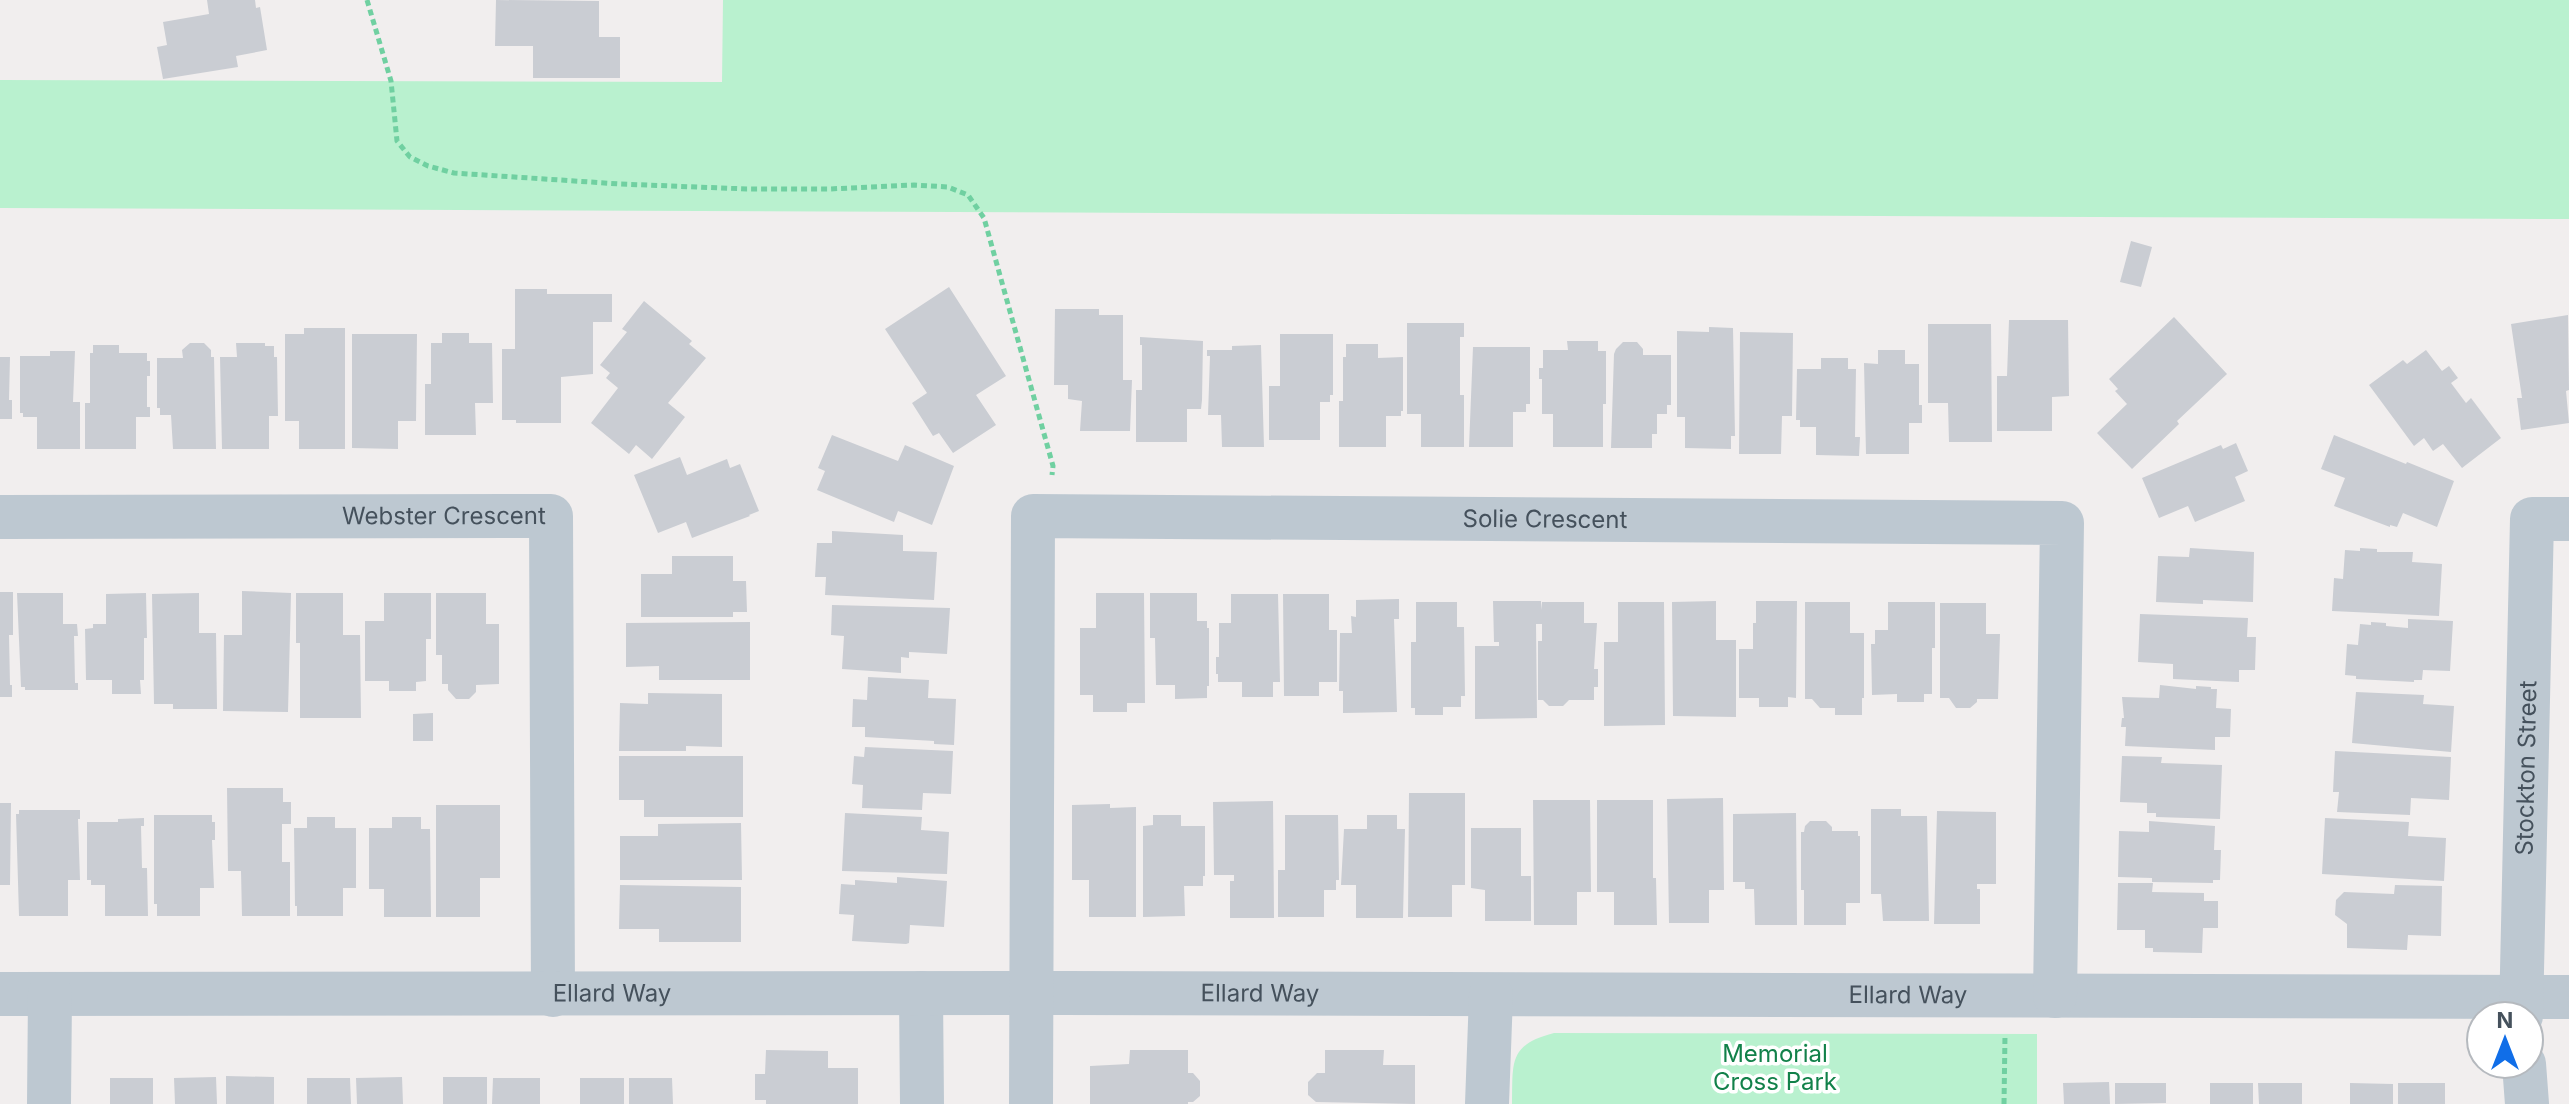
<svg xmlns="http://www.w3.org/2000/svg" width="2569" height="1104" font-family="Inter,sans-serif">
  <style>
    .green { fill: #b9f1cf }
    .building { fill: #cacdd3 }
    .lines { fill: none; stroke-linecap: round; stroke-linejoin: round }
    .path { stroke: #70d0a1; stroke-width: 5; stroke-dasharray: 6 4; stroke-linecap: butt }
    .minor { stroke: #bdc8d1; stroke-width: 44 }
    .labels { text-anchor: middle; stroke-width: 7; stroke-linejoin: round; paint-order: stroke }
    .street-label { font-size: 24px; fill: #45515c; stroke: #fff }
    .park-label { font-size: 24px; fill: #12814a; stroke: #fff }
  </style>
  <rect width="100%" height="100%" fill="#f1eeee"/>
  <path class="green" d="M723,0H2569V219L0,208V80L722,82Z
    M1554,1033L2037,1034V1104H1512C1513,1062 1508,1045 1554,1033Z"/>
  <path class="building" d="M207,0H255L256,8L260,7L267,50L236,56L238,67L163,79L157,47L167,45L163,22L209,14Z
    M496,0L599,1V37H620V78H533V46H495Z
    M2131,241L2152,247L2141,287L2120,282Z
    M949,287L1006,376L976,395L996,425L953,453L939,433L933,436L912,403L927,393L885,329Z
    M515,289H547V294H612V322H593V374L561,377V423H516V420H502V349H515Z
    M644,301L692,341L689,344L706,358L668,403L685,417L652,459L636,445L629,454L591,423L618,388L606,378L610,373L600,365L627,332L622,329Z
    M1055,309H1099V315H1123V380H1132L1130,431H1080L1082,401L1068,399V385H1054Z
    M2568,315L2569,390L2566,391L2569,423L2521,430L2517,398H2522L2511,324Z
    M2174,317L2227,374L2177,421L2179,424L2132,469L2097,433L2127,404L2115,391L2118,389L2109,379Z
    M2009,320H2068L2069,396L2052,397V431H1997V376H2007Z
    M1407,323H1464V337H1460V395H1464V447H1421V414H1407Z
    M1928,324H1991L1992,442H1949L1948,403H1928Z
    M1709,327L1733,328L1735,436H1731V449L1685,448V417H1677V331L1709,332Z
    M304,328H345V449H299V421H285V334H304Z
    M1740,332L1793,333L1792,416H1782L1781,454H1739Z
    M442,333H469V343H492L493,403H475L476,435H425V384H431V343H442Z
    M352,334H417L416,421H398V449L352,448Z
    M1280,334H1333V395H1330V402H1320V440H1269V386H1280Z
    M1140,337L1203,341L1202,400L1201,409H1187V442H1136V390H1142V345H1140Z
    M1567,341H1598V351H1606V404H1603V447H1553V414H1542V379H1539V368H1543V350H1568Z
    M1623,342H1637L1643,349V355H1671V405H1667V414H1657V434H1652V448H1611L1614,354L1616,349Z
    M190,343H204L211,350V357H214L216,449H173L171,415H160V408H157V358H183L182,350Z
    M236,343H265V346H274V357H277L278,416H269V449H222L220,357H237Z
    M1346,344H1378V358L1403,357V411H1401V416H1386V447H1339V401H1343V357H1346Z
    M93,345H119V353H147V361H150V376H147V407H150V417H136V449H85V403H90V353H93Z
    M1261,345L1264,447H1222L1221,415H1208L1210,356H1207V350H1232V346Z
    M1473,347H1530V404H1526V412H1513V447H1469Z
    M1878,350H1905V364H1919V405H1922V423H1909V454H1866L1864,363L1878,364Z
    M2426,350L2442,371L2449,366L2458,378L2451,383L2466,403L2471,398L2501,438L2462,468L2443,444L2433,451L2424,438L2414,446L2369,385L2403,360L2407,364Z
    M50,351H75L73,402H80V449H37V417H23V413H20V356H50Z
    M0,357H10L9,400H12V419H0Z
    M1821,358H1848V369H1856L1855,437H1860L1859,456L1816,455V427H1800V420H1796L1797,369H1821Z
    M832,435L898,461L905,445L954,466L932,525L898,511L894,522L817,490L825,471L818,468Z
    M2334,435L2406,464L2407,462L2454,481L2437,527L2403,513L2397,527L2390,525V527L2334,506L2345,478L2321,469Z
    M2236,443L2248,471L2235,477L2245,501L2195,522L2188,506L2159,518L2142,478L2221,445L2223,449Z
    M680,457L687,475L727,459L730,468L740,464L759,511L749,515L750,516L692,538L686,522L658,533L634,475Z
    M832,531L903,535V551L937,552L934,600L825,595L826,577H815L817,543H832Z
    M2190,548L2254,552L2253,602L2203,600V604L2156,602L2158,556L2189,557Z
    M2360,548L2377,549V552H2413L2412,562L2442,564L2439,616L2332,611L2334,578L2343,579L2345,550L2360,551Z
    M672,556H733V581H746L747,612H733V617H641V574H672Z
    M242,591L291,593L288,712L223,711L224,635H242Z
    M0,592H13V635H9L10,685H12V697H0Z
    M17,593H63V624H77L78,636H74L75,683H78V690H25V687H21Z
    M146,593L147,638H144V680H140L141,694H112V680H86L85,629L93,628V624H106V594Z
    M199,593V633H216L217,709H173V704H154L152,594Z
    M296,593H343V635H360L361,718H300V643H296Z
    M384,593H431V639H426V681L416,682V691H389V681H365V621H384Z
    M436,593H486V624H499V684L476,685V692L469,699H456L448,690V684H442V655H436Z
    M1096,593H1144L1145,703H1127V712H1093V695H1080V628H1096Z
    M1150,593H1197V621H1207V628H1209V686H1207V698L1175,699V685H1156L1155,638H1150Z
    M1231,594H1278L1280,682H1273V697H1242V682H1218V674H1216V657H1219V623H1231Z
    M1283,594H1329V630H1337V682H1319V696H1284Z
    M1399,599V619H1394L1397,712L1343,713V691H1339L1340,633H1352L1351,616L1356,617V600Z
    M1493,601H1541V610L1542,602H1584V623H1597L1594,669H1598V687H1594V700H1569L1563,706H1549L1543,700H1538V641H1542V624H1536L1537,718L1475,719V646H1499V642H1494Z
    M1716,601V640H1736V717L1673,716L1672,602Z
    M1756,601H1797L1796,698L1788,697V707H1759V698H1739V649H1753V623H1756Z
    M1416,602H1457V627H1464L1465,696H1461V707H1443V715H1415V708H1411V642H1416Z
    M1618,602H1664L1665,725L1604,726V642H1618Z
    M1805,602H1850V633H1864V698H1862V715H1835V708H1820L1812,699H1805Z
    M1888,602H1935V648H1932V694H1924V702H1897V694L1872,695L1871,644H1875V630H1888Z
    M1940,603H1986V634H2000L1998,699H1977V702L1970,708H1956L1949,698H1940Z
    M832,605L950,608L947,654L909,652V658L901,657V673L842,669L844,636L831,635Z
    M2140,614L2248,618L2247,637H2256L2255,670H2239V682L2173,679V664L2138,662Z
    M2408,619L2453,621L2450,671L2423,670L2422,680H2414V682L2356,679V676L2345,675L2347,644L2358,645L2360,624L2371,625V622L2386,623V626L2408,628Z
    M750,622V680H659V666L626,667V623Z
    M868,677L929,680L928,698L956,699L954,745L934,744V741L865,737V727H852L853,699L867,700Z
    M2160,685L2196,689V686L2211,687V689H2217L2216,708L2231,709L2230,737H2215V750L2125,746L2126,727H2121L2122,718H2124L2122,697L2159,698Z
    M2356,692L2424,695L2423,704L2454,706L2451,752L2352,743Z
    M648,693L722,694V747L686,746V751H619L620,703L648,704Z
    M433,713V741H413V714Z
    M865,747L953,751L951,794L923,793L922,810L862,808L863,785L852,784L854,756L864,757Z
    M2335,751L2451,757L2449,800L2411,798L2410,815L2337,812L2339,792H2333Z
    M619,756H743V817H644V800H619Z
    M2122,756L2162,757L2161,763L2222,765L2220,819L2156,817V813H2147V803L2120,802Z
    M227,788H283V802H291V824H282V862H290V916H242L241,871H228Z
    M1409,793H1465V885H1452V917H1408Z
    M1723,798L1724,890H1709V923H1669L1667,799Z
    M1533,800H1590L1591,892H1577V925H1534Z
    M1597,800H1653V878H1656L1657,925H1614V892H1597Z
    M1273,801L1274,918H1230V881H1234V875H1214L1213,802Z
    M0,803H11L10,885H0Z
    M1110,804V808L1136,807V917H1089V880H1072V805Z
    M436,805H500V878H480V917H436Z
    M1871,809H1901V816H1927L1929,921H1883L1881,894H1871Z
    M19,810H80V819H78L80,880H68V916H19L16,814H19Z
    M1937,811L1996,812V884H1977V889H1980V924H1934Z
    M845,813L922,817L921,830L949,832L947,874L842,871Z
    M1796,813L1797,925H1755L1754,889H1745V882H1733V814Z
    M154,815H212V822H215V840H212L214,888H200V916H157V904H154Z
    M1153,815H1181V826H1205V876H1203V886H1184L1185,916L1143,917V826L1153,825Z
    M1285,815H1338L1339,880H1336V890H1324V917H1278V870H1285Z
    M1367,815H1397V829H1405L1403,918H1356V885H1341L1344,829H1367Z
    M307,817H335V828H356V888H343V916H297V906H295L294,828H307Z
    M392,817H421V829H430L431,917H384V889H369V828H392Z
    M144,818V826H141L142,868H147L148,916H105V885H91V880H87V822H118V819Z
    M2325,818L2409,822L2408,836L2446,838L2444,881L2322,874Z
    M1810,821H1826L1832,827V831H1858V836H1860V903H1846V925H1804V890H1801V832H1804L1805,826Z
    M2149,821L2215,826L2214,850H2221L2220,880H2213V883L2152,882V878L2118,877L2119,831L2149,832Z
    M741,823L742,880H620V836H658V824Z
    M1471,828H1521V876H1531V921H1485V890L1471,888Z
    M897,877L947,881L944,927L910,925L909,943L906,944L852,941L854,915L839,914L841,884L855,885V880L897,883Z
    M2118,883H2153L2152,892L2204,893V901H2218V928H2203L2202,953L2153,952V948H2145V930H2117Z
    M620,885L741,887V942H659V929H619Z
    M2395,885L2442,886L2441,936L2408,935L2407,950L2347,948V924L2335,915L2336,900L2344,892L2394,894Z
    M766,1050L828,1051V1068H858V1104H766V1100H755V1074H765Z
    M1130,1050H1188V1073H1193L1200,1081V1096L1193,1102H1188V1104H1090V1066L1129,1064Z
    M1325,1050H1384L1383,1065H1415V1104L1316,1102L1308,1095V1082L1317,1073H1325Z
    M226,1076L274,1077V1104H226Z
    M216,1077L217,1104H175L174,1078Z
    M402,1077L403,1104H357L356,1078Z
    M443,1077H487V1104H443Z
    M110,1078H153V1104H110Z
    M307,1078H350L351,1104H307Z
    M493,1078H540V1104H492Z
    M580,1078H624V1104H580Z
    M629,1078H672L673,1104H629Z
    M2109,1082L2110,1104H2064L2063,1083Z
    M2115,1083H2166V1103L2115,1104Z
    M2210,1083H2253V1104H2210Z
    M2258,1083H2302V1104H2259Z
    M2350,1083L2393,1084V1104H2350Z
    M2398,1083H2445V1104H2398Z"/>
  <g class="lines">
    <path class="path" d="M367,0L391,81L397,141L410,157L428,166L454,173L620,184L747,189H829L914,185L948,187L968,195L984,218L1053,466L1052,475
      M2004,1104L2005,1035"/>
    <g class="minor">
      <path id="s1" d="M0,517L551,516L553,995"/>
      <path d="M921,993L922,1104"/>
      <path id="s2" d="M0,994L1062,993L2569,997"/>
      <path id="s3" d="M2521,1016L2532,519H2569"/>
      <path d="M2524,1064L2527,1104"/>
      <path d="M49,1104L50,994"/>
      <path id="s4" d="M1031,1104L1033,516L2062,523L2055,996"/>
      <path d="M1487,1104L1491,995"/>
    </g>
  </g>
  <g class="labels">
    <g class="street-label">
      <text dy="8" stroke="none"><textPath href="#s1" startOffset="444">Webster Crescent</textPath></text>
      <text dy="8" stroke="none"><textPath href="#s4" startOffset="1100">Solie Crescent</textPath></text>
      <text dy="8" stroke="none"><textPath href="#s3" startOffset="248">Stockton Street</textPath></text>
      <text dy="8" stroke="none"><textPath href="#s2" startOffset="1260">Ellard Way</textPath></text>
      <text dy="8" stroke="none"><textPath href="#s2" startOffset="612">Ellard Way</textPath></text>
      <text dy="8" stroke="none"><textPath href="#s2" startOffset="1908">Ellard Way</textPath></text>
    </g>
    <g class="park-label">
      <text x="1775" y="1062">Memorial<tspan x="1775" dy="28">Cross Park</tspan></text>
    </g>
  </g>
  <g transform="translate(2505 1040)"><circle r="38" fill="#ffffff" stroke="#b5b9be" stroke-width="2"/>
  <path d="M0-6L14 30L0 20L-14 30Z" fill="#106ee8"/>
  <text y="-12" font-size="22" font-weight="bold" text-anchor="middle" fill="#45515c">N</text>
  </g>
</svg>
